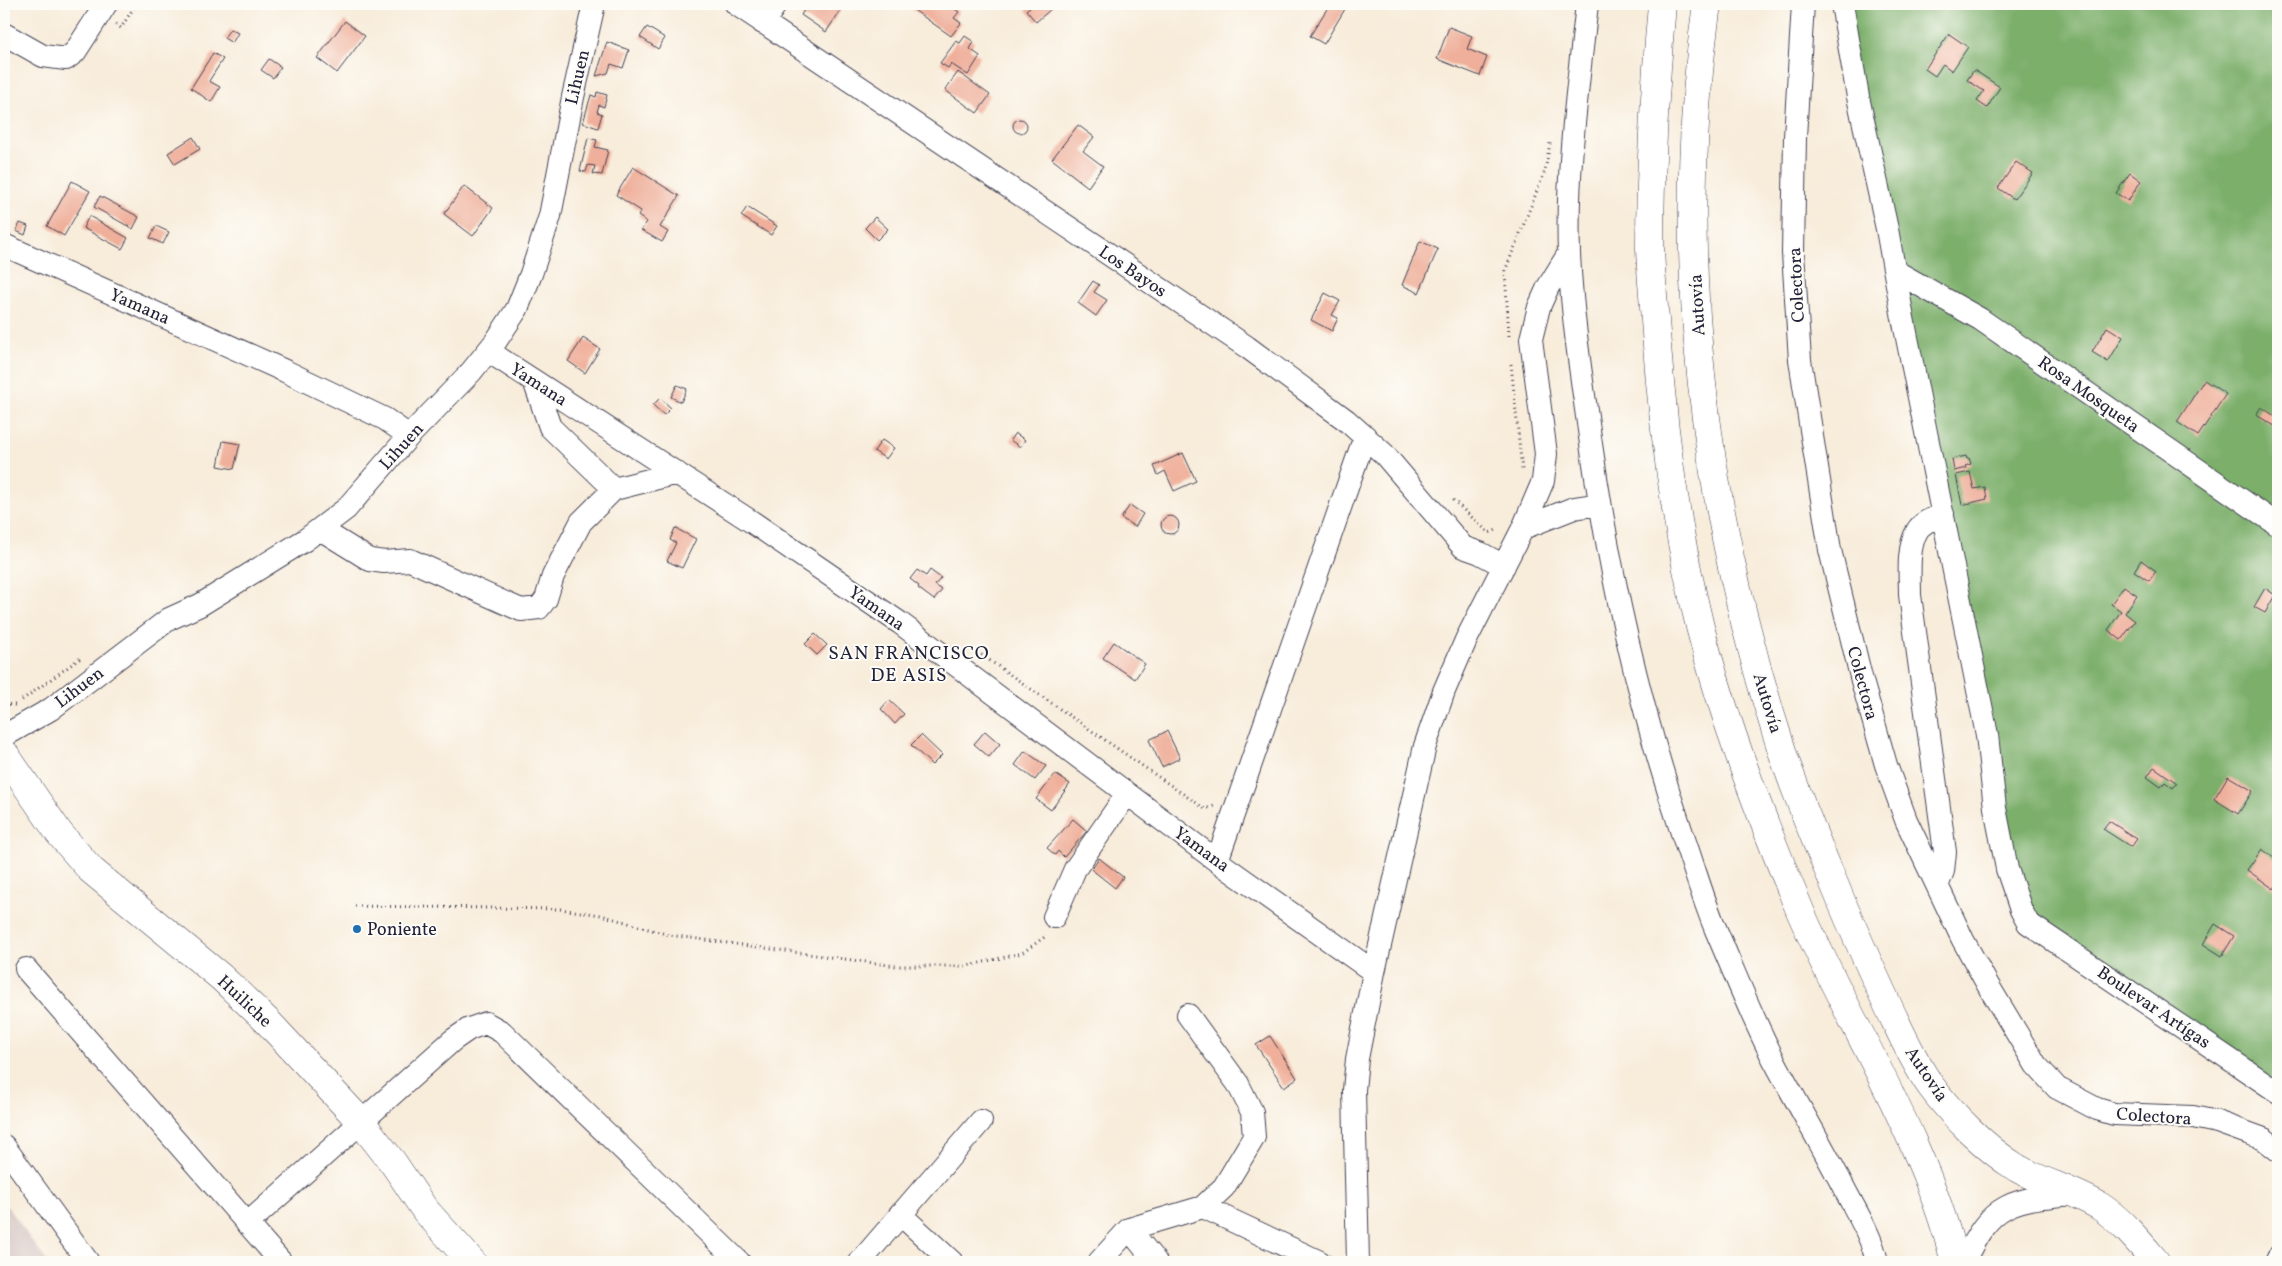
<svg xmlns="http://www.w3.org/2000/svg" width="2282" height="1266" font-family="Vollkorn,serif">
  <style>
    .industrial { fill: #d1bfbd }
    .forest { fill: #7baf6a; stroke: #4e6852 }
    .building { fill: #efaf9a }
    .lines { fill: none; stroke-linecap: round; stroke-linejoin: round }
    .service-casing { stroke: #424053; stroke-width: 13 }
    .minor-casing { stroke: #424053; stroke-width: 24 }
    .tertiary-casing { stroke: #424053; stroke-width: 29 }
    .path { stroke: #424053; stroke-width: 3; stroke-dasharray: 1 4; stroke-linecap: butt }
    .service { stroke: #fff; stroke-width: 11 }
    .minor { stroke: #fff; stroke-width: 22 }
    .tertiary { stroke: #fff; stroke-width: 28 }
    .poi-dot { fill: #1f6fb2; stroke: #fdfcf7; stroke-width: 2 }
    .labels { text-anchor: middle; stroke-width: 4; stroke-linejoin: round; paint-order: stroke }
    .street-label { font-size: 18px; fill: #22223b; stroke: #fdfcf7 }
    .poi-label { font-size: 18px; fill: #22223b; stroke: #fdfcf7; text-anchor: start }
    .neighbourhood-label { font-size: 19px; letter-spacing: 1px; fill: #22223b; stroke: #fdfcf7 }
  </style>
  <rect width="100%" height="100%" fill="#fdfcf7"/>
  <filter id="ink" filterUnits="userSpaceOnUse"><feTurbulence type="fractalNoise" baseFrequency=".02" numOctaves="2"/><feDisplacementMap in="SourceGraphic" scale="10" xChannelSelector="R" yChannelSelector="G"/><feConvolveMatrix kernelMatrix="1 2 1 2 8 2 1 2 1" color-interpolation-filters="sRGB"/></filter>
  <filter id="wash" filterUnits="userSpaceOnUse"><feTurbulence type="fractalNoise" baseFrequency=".0096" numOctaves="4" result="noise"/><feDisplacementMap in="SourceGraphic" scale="20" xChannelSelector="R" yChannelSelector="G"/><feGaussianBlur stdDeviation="1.12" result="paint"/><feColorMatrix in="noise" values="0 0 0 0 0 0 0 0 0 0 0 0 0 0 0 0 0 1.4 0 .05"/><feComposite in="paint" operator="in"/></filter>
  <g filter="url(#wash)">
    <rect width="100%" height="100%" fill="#f8ecda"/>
    <path class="industrial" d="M4,1202L47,1262H4Z"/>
    <path class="forest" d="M1842,4H2278V1092L2028,923Z"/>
    <g id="blocks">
      <path class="building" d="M808,4H845L826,32L801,15Z
        M910,4H948L959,12L954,18L961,23L951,36L908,6Z
        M1034,4H1048L1052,8L1036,22L1026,10Z
        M1330,4H1338L1345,9L1324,44L1310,36Z
        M345,21L365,36L337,73L317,58Z
        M647,27L665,38L658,49L640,37Z
        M1449,27L1472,36L1467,49L1487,57L1480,76L1437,59Z
        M230,29L238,33L232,43L224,38Z
        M1949,34L1968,47L1952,71L1943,64L1935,76L1925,69Z
        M965,36L974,42L970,49L980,56L968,75L951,64L948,68L940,63L956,41L960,43Z
        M607,42L629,50L623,68L611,64L608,73L596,76Z
        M213,53L223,59L209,81L220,87L211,102L191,88Z
        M269,59L281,67L273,78L261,70Z
        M1974,70L2000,87L1987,108L1977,101L1984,91L1967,80Z
        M958,72L990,95L977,113L945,90Z
        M597,92L607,95L604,107L599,105L597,112L602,114L598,128L583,123L591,95L596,97Z
        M1013 126a7 7 0 1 1 14 0a7 7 0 1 1-14 0Z
        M1078,125L1094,137L1083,151L1103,166L1088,187L1052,159Z
        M193,137L200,149L175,164L168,153Z
        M588,138L597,140L595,147L608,150L602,175L593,174L595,166L588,165L586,172L580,171Z
        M2016,162L2033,173L2014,199L1998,188Z
        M633,167L679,196L660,227L668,232L662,242L641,230L647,222L638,216L641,211L616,195Z
        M2130,173L2141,181L2128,201L2116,193Z
        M72,181L90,191L64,236L47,226Z
        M464,186L493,208L473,236L444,214Z
        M100,196L139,217L133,229L94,207Z
        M747,207L777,226L771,235L741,216Z
        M89,216L128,238L122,249L83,228Z
        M875,217L888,229L877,240L865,228Z
        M20,223L28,226L25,235L16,231Z
        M156,226L169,232L163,244L150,238Z
        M1420,241L1438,249L1419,293L1402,285Z
        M1093,281L1099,285L1094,292L1107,300L1096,316L1078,303Z
        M1325,293L1340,301L1332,315L1338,318L1332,331L1311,320Z
        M2107,327L2123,337L2108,362L2092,352Z
        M583,338L600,349L585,373L568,361Z
        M2204,380L2226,394L2198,436L2177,422Z
        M677,385L687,389L681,402L671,397Z
        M660,398L671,408L664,415L653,405Z
        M2261,407L2278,418L2275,426L2256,415Z
        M1015,433L1025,440L1020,447L1010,440Z
        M882,440L894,448L886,459L874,451Z
        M223,441L240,444L234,469L218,466Z
        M1183,453L1196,481L1174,491L1165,471L1158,475L1154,466Z
        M1966,456L1967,459L1969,458L1971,464L1965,466L1966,468L1954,471L1952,459Z
        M1970,472L1974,489L1985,487L1987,499L1962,505L1956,475Z
        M1130,505L1143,514L1135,527L1121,518Z
        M1161 525a9 9 0 1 1 18 0a9 9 0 1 1-18 0Z
        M675,528L696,539L682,568L667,561L676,543L670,540Z
        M2141,560L2156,571L2149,581L2134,571Z
        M917,570L926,576L930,570L941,578L935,585L942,590L934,600L918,588L919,586L910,579Z
        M2124,586L2137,595L2125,613L2135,621L2121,640L2108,630L2121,611L2111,604Z
        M2265,588L2275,595L2265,613L2254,607Z
        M815,634L827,645L817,655L805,644Z
        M1114,642L1145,664L1135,679L1103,658Z
        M889,700L904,714L895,724L881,709Z
        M985,731L1000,744L989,757L974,744Z
        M1167,731L1180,758L1162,767L1149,740Z
        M921,735L942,755L932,765L911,745Z
        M1025,751L1046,766L1035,780L1015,765Z
        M2154,767L2177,783L2173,788L2165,782L2161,787L2147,777Z
        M1055,774L1070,784L1051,810L1036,799Z
        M2228,776L2253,791L2238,814L2214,799Z
        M1073,819L1087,831L1064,857L1058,851L1055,855L1047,848Z
        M2109,821L2137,839L2131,847L2103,829Z
        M2262,849L2278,861V883L2274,889L2247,870Z
        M1099,858L1123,877L1115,888L1091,869Z
        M2215,924L2234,936L2222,956L2203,944Z
        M1270,1036L1297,1078L1284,1087L1256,1045Z"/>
    </g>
  </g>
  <g filter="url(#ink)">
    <use href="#blocks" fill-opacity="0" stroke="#424053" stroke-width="1"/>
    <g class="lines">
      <defs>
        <path id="service" d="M4,6L6,4"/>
        <path id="minor" d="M736,4L1247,347L1346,420L1384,454L1463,547L1480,553L1504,566
          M1587,4C1578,86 1566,171 1569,254C1572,318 1582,381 1591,444C1610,577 1640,709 1683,836C1694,867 1703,899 1716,930C1735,974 1753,1020 1775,1062C1798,1105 1823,1147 1845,1190C1857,1213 1872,1237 1877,1262
          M1803,4L1795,137L1793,253L1800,360L1830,550L1862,681L1886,765L1906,820L1963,940L1989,987L2036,1065L2057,1088L2097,1109L2114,1114L2193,1117L2217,1122L2264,1139L2278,1150
          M1842,4L1858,97L1887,229L1902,313L1987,735L1995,808L2007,869L2021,910L2028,923L2278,1092
          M763,23L776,4
          M4,34L43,56L66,59L75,52L106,4
          M4,245L285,371L385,419L409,436
          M1895,271L1980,319L2278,525
          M488,351L752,522L900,623L1217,861L1374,972
          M534,381L550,427L614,489
          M1523,528L1574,508L1600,504
          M320,529L370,560L384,562L410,560L512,606L521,610L539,608L546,599L553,576L581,522L614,489L677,473
          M4,736L51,709L169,619L200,605L305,540L346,509L409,436L471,372L496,341L517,309L531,274L550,216L573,97L594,4
          M1217,861L1365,436
          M1938,884L1943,871L1945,852L1910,595C1910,575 1907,549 1917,531C1922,522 1934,518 1943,514
          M1054,917L1075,869L1127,794
          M26,969L281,1262
          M4,1146L88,1262
          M1203,1207L1320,1262
          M900,1214L952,1262
          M247,1224L453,1040L469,1029L486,1023L502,1032L739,1262
          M1129,1229L1156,1262
          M860,1262L981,1121
          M1099,1262L1129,1229L1203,1207L1224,1187L1254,1137L1252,1112L1238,1084L1188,1015
          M1358,1262L1354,1090L1357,1059L1374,972L1425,746L1444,691L1466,640L1523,528L1543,481L1546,454L1531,339L1539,307L1548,287L1569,253
          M1964,1262C1991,1201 2013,1199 2075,1194
          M2276,1262L2278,1257"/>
        <path id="tertiary" d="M1662,4C1655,85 1650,166 1650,248C1651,276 1654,305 1656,333C1663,432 1676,530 1700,627C1725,724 1762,820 1801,913C1852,1029 1924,1138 1955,1262
          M1707,4C1671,257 1704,512 1783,754C1798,799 1817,843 1835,886C1852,928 1871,969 1890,1010C1902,1035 1914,1062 1930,1085C1951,1114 1986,1149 2017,1168C2044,1183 2075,1191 2101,1207C2122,1221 2140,1243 2156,1262
          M4,753L59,833L91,870L222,978L267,1021L361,1122L394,1164L425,1210L472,1262"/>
      </defs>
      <use href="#service" class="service-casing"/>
      <use href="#minor" class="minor-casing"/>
      <use href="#tertiary" class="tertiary-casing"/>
      <path class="path" d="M116,24L121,28L136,4
        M1509,336L1505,271L1545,171L1550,143
        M1511,364L1522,470
        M1453,500L1489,533L1499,529
        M973,649L1205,809L1214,806
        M22,700L82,657
        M4,704L15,705
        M355,906L560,909L601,915L669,935L896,966H967L1022,953L1046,936"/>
      <use href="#service" class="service"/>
      <use href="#minor" class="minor"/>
      <use href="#tertiary" class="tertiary"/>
    </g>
  </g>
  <circle class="poi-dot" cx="357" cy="929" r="5"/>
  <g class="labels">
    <g class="street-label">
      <text transform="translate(577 77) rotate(-77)" y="6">Lihuen</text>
      <text transform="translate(1133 271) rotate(34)" y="6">Los Bayos</text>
      <text transform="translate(1796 285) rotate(-93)" y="6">Colectora</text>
      <text transform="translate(1697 305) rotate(-93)" y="6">Autovía</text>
      <text transform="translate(140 306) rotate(24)" y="6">Yamana</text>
      <text transform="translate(539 384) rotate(33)" y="6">Yamana</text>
      <text transform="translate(2089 394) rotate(35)" y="6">Rosa Mosqueta</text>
      <text transform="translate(401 446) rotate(-48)" y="6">Lihuen</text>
      <text transform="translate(877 608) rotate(35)" y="6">Yamana</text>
      <text transform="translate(1863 683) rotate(75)" y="6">Colectora</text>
      <text transform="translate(79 687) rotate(-37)" y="6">Lihuen</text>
      <text transform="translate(1768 703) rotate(73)" y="6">Autovía</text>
      <text transform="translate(1202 849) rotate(36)" y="6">Yamana</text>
      <text transform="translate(245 1001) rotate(43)" y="6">Huiliche</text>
      <text transform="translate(2154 1007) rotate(34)" y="6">Boulevar Artígas</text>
      <text transform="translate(1927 1074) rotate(56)" y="6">Autovía</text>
      <text transform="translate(2154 1116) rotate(4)" y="6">Colectora</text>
    </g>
    <g class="poi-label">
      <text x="367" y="935">Poniente</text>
    </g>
    <g class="neighbourhood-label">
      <text x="909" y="659">SAN FRANCISCO<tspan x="909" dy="22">DE ASIS</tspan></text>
    </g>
  </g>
  <rect width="2282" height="1266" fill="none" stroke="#fdfcf7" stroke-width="20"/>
</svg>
